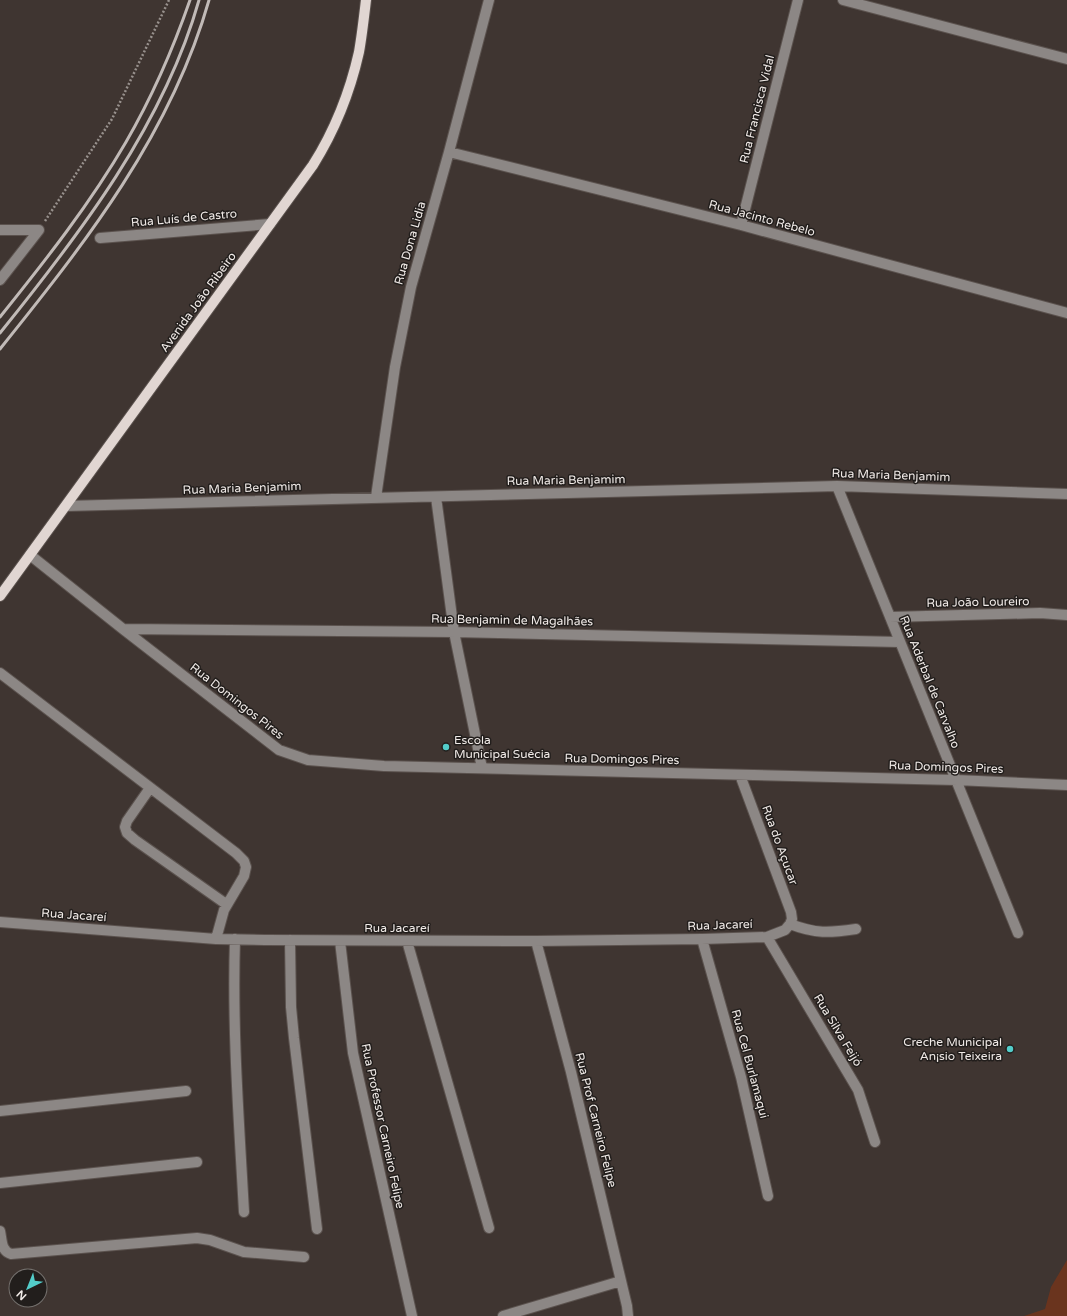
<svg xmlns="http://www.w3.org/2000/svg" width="1067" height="1316" font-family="'Varela Round',sans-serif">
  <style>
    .green { fill: #6a341e }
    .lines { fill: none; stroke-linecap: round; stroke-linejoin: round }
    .minor-casing { stroke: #5b524e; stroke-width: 12 }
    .major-casing { stroke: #5b524e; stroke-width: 12 }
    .path { stroke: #98918d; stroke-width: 2.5; stroke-dasharray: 2 2; stroke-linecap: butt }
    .minor { stroke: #8c8785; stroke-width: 10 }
    .major { stroke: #e1d6d2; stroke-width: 10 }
    .rail { stroke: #c1bab7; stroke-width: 3 }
    .poi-dot { fill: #53cdca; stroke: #221e1c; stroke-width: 1.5 }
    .labels { text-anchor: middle; stroke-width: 3; stroke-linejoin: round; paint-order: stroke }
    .street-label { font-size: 12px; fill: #f0eae7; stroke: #221e1c }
    .poi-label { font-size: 12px; fill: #f0eae7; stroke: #221e1c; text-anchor: start }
  </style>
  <rect width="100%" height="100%" fill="#3f3531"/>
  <path class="green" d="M1067,1260V1316H1024L1045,1309L1051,1287Z"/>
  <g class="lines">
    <defs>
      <path id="minor" d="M843,0L1067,59
        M449,152L741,225L1067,313
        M741,225L798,0
        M0,230H39
        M100,238L270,224
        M0,280L39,230
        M837,486L1018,933
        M376,497L395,367L411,287L449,152L489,0
        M436,497L454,632L482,768
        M66,506L837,486L1067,494
        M30,555L123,629L279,750L308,760L384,766L956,780L1067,785
        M890,617L1040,613L1067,615
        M123,629L454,632L900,642
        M0,673L236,853L244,861L246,867L244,876L224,910L216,939
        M150,788L127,821L125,827L127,833L135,840L226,904
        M0,922L216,939L265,940L536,941L702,939L767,937L785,930L790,924L792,919L791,912L740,775
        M790,924C816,934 829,933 856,929
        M767,937L858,1090L875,1142
        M235,939C232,1030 239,1121 244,1212
        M702,939L741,1077L768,1196
        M290,940L291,1007L294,1038L317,1229
        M340,941L353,1053L412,1316
        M407,941L489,1228
        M536,941L571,1072L627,1306L628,1316
        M0,1111L186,1091
        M0,1183L197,1162
        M0,1231C2,1240 1,1251 11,1254L197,1238L210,1240L244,1252L304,1257
        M503,1316L621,1281"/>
      <path id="major" d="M0,596L313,165C335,130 350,92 359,52C362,35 364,17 366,0"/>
    </defs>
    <use href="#minor" class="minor-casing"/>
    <use href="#major" class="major-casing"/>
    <path class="path" d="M45,221L112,119L169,0"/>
    <use href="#minor" class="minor"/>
    <use href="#major" class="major"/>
    <path class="rail" d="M0,317C45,261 90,204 126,142C152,97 173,49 190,0
      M0,333C80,234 164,124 199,0
      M0,349C86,242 171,134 209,0"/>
  </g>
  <g class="poi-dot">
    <circle cx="446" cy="747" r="4"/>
    <circle cx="1010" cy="1049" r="4"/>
  </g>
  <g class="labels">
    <g class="street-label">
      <text transform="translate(757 109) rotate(-76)" y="4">Rua Francisca Vidal</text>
      <text transform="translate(184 218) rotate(-5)" y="4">Rua Luís de Castro</text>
      <text transform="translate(762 218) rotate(15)" y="4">Rua Jacinto Rebelo</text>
      <text transform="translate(410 243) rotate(-74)" y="4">Rua Dona Lidia</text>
      <text transform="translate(198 302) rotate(-54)" y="4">Avenida João Ribeiro</text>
      <text transform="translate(891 475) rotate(2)" y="4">Rua Maria Benjamim</text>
      <text transform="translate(566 480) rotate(-1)" y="4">Rua Maria Benjamim</text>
      <text transform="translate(242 488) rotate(-2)" y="4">Rua Maria Benjamim</text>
      <text transform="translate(978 602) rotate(-1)" y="4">Rua João Loureiro</text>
      <text transform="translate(512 620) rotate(1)" y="4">Rua Benjamin de Magalhães</text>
      <text transform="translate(930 682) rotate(68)" y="4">Rua Aderbal de Carvalho</text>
      <text transform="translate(237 701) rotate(38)" y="4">Rua Domingos Pires</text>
      <text transform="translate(622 759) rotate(1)" y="4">Rua Domingos Pires</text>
      <text transform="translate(946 767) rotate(2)" y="4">Rua Domingos Pires</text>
      <text transform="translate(780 845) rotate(70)" y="4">Rua do Açucar</text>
      <text transform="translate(74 915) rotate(4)" y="4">Rua Jacareí</text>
      <text transform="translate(720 925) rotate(-2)" y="4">Rua Jacareí</text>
      <text x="397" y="932">Rua Jacareí</text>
      <text transform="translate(838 1030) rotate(59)" y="4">Rua Silva Feijó</text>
      <text transform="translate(750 1064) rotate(75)" y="4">Rua Cel Burlamaqui</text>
      <text transform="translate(596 1120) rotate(76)" y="4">Rua Prof Carneiro Felipe</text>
      <text transform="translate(383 1126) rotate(78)" y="4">Rua Professor Carneiro Felipe</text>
    </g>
    <g class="poi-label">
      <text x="454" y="744">Escola<tspan x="454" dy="14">Municipal Suécia</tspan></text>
      <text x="1002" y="1046" text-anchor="end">Creche Municipal<tspan x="1002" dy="14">An¡sio Teixeira</tspan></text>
    </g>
  </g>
  <g transform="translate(28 1288) rotate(223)"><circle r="19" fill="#221e1c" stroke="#74706d"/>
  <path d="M0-3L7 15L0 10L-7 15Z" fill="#53cdca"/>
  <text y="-6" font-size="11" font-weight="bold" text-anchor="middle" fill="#f0eae7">N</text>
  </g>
</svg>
